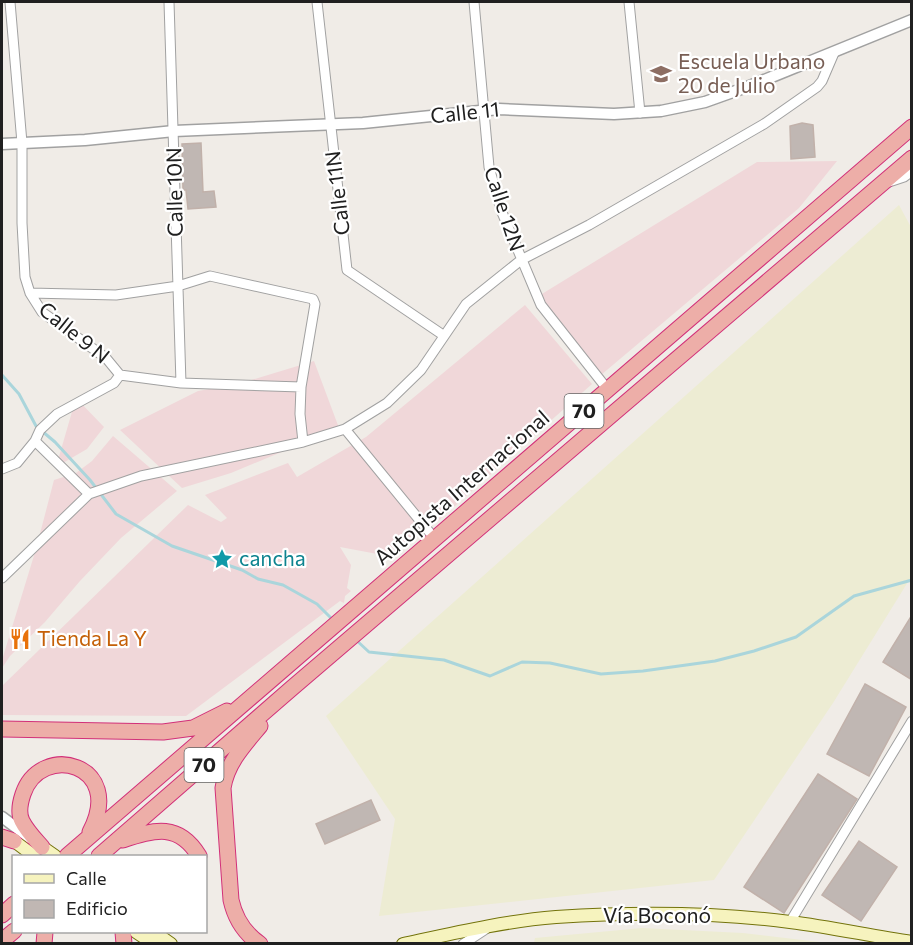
<svg xmlns="http://www.w3.org/2000/svg" width="913" height="945" font-family="Commissioner,sans-serif">
  <style>
    .commercial { fill: #f0d7d9 }
    .farmland { fill: #edecd3 }
    .lines { fill: none; stroke-linecap: round; stroke-linejoin: round }
    .stream { stroke: #aad5db; stroke-width: 3 }
    .building { fill: #c0b7b3; stroke: #c1b1aa; stroke-width: 1.5 }
    .minor-casing { stroke: #a1a1a1; stroke-width: 11 }
    .tertiary-casing { stroke: #a1a1a1; stroke-width: 13 }
    .secondary-casing { stroke: #73730b; stroke-width: 14 }
    .trunk-casing { stroke: #d23079; stroke-width: 17 }
    .minor { stroke: #fff; stroke-width: 9 }
    .tertiary { stroke: #fff; stroke-width: 10 }
    .secondary { stroke: #f6f3be; stroke-width: 12 }
    .trunk { stroke: #edaea8; stroke-width: 15 }
    .labels { text-anchor: middle; stroke-width: 4.5; stroke-linejoin: round; paint-order: stroke }
    .shield { fill: #fff; stroke: #636363; stroke-width: 1.5 }
    .shield-label { font-size: 20px; font-weight: bold; fill: #202020 }
    .education-label { font-size: 21px; fill: #785e54; stroke: #fff; text-anchor: start }
    .street-label { font-size: 21px; fill: #202020; stroke: #fff }
    .culture-label { font-size: 21px; fill: #0d838f; stroke: #fff; text-anchor: start }
    .food-label { font-size: 21px; fill: #c56008; stroke: #fff; text-anchor: start }
  </style>
  <rect width="100%" height="100%" fill="#f0ece7"/>
  <path class="commercial" d="M837,161L799,208L601,375L537,297L757,162Z
    M525,305L592,384L437,522L388,556L340,547L351,565L347,588L351,591L345,596L344,603L340,601L186,716L2,715V686L188,505L221,522L227,518L205,495L288,463L297,477L366,437Z
    M314,361L339,428L231,473L182,488L120,430L198,391L238,384Z
    M76,398L104,427L87,449L56,467Z
    M113,436L177,491L121,538L80,581L45,622L10,656L2,668V660L36,549L54,480L76,473L92,461Z"/>
  <path class="farmland" d="M899,205L912,229L911,577L833,703L714,880L379,916L395,819L326,716Z
    M642,928L743,933L828,943H534L535,938Z"/>
  <g class="lines">
    <path class="stream" d="M2,375L19,394L36,426L55,442L90,480L116,514L172,546L242,570L258,579L283,585L317,604L332,619
      M355,639L369,652L444,660L490,676L522,662L550,663L601,674L643,671L715,661L754,651L796,637L854,596L912,580"/>
  </g>
  <path class="building" d="M802,123L813,125L815,157L791,159L790,126Z
    M201,143L203,192L214,191L216,207L188,209L186,190H183L182,144Z
    M912,615V680L883,662Z
    M865,684L906,707L869,776L827,754Z
    M818,774L857,799L784,913L744,887Z
    M371,800L380,820L325,844L316,824Z
    M859,841L897,867L861,921L822,895Z"/>
  <g class="lines">
    <defs>
      <path id="minor" d="M10,2L22,143V223L25,277L30,293L42,312L106,358L120,375
        M169,2L181,383
        M317,2L347,270L443,335
        M474,2L489,167L501,210L541,305L608,390
        M629,2L640,113
        M886,183L904,177L912,171
        M30,293L116,295L178,286L210,276L313,299L315,304L301,387L300,414L303,442
        M120,375L181,383L301,387
        M345,429L435,539
        M35,441L89,494
        M2,469L17,463L35,441L40,430L57,414L114,383L120,375
        M2,578L89,494L141,476L303,442L345,429L387,403L421,370L466,304L521,260L589,225L764,124L817,87L822,81L834,53
        M790,922L912,721
        M463,944L486,929"/>
      <path id="tertiary" d="M2,144L85,140L174,131L363,123L499,109L614,114L661,111L705,102L747,87L912,20
        M2,817L30,838"/>
      <path id="secondary" d="M14,841L34,856
        M42,847L55,856
        M136,932L154,944
        M154,932L171,944
        M403,944C454,933 505,921 556,917C633,912 713,912 790,922C830,927 871,936 912,942"/>
      <path id="trunk" d="M2,729L163,732L193,728L227,711
        M2,837L14,841
        M123,840C155,829 179,823 199,856
        M42,847C35,839 27,831 22,821C18,813 20,803 23,794C41,741 126,764 90,832
        M67,856L912,127
        M99,856L292,688L912,158
        M2,915L14,904
        M123,932L124,944
        M2,941L14,931
        M44,944L45,932
        M260,944C244,933 235,918 231,900L223,788C227,763 244,745 260,726"/>
    </defs>
    <use href="#minor" class="minor-casing"/>
    <use href="#tertiary" class="tertiary-casing"/>
    <use href="#secondary" class="secondary-casing"/>
    <use href="#trunk" class="trunk-casing"/>
    <use href="#minor" class="minor"/>
    <use href="#tertiary" class="tertiary"/>
    <use href="#secondary" class="secondary"/>
    <use href="#trunk" class="trunk"/>
  </g>
  <defs>
    <symbol id="school-bare" viewBox="-9 -9 18 18"><path d="M0-5L7-2L0 1L-7-2ZM-4 1L0 2.5L4 1V4Q0 6-4 4Z" fill="#8d6e63" stroke="#fff" stroke-width="2.5" paint-order="stroke"/></symbol>
    <symbol id="sight-bare" viewBox="-9 -9 18 18"><path d="M0-6L1.8-2.2L6-1.7L2.9 1.2L3.7 5.4L0 3.3L-3.7 5.4L-2.9 1.2L-6-1.7L-1.8-2.2Z" fill="#0f9aa8" stroke="#fff" stroke-width="2.5" paint-order="stroke"/></symbol>
    <symbol id="restaurant-bare" viewBox="-9 -9 18 18"><path d="M-5-6h1v4h1v-4h1v4h1v-4h1v5L-1.5 .5V6h-2V.5L-5-1ZM5-6V6H3V1.5H1.5Q1.5-4 5-6Z" fill="#e8710a" stroke="#fff" stroke-width="2.5" paint-order="stroke"/></symbol>
  </defs>
  <g fill-rule="evenodd">
    <use href="#school-bare" x="646" y="59" width="30" height="30"/>
    <use href="#sight-bare" x="207" y="544" width="30" height="30"/>
    <use href="#restaurant-bare" x="5" y="624" width="30" height="30"/>
  </g>
  <g class="labels">
    <g class="shield">
      <rect x="564.5" y="394" width="39" height="34" rx="4.5"/>
      <rect x="184.5" y="748" width="39" height="34" rx="4.5"/>
    </g>
    <g class="shield-label">
      <text x="584" y="418">70</text>
      <text x="204" y="772">70</text>
    </g>
    <g class="education-label">
      <text x="678" y="69">Escuela Urbano<tspan x="678" dy="24">20 de Julio</tspan></text>
    </g>
    <g class="street-label">
      <text transform="translate(465 113) rotate(-6)" y="7">Calle 11</text>
      <text transform="translate(175 192) rotate(-91)" y="7">Calle 10N</text>
      <text transform="translate(338 193) rotate(-97)" y="7">Calle 11N</text>
      <text transform="translate(504 209) rotate(72)" y="7">Calle 12N</text>
      <text transform="translate(74 333) rotate(39)" y="7">Calle 9 N</text>
      <text transform="translate(462 488) rotate(-41)" y="7">Autopista Internacional</text>
      <text x="657" y="923">Vía Boconó</text>
    </g>
    <g class="culture-label">
      <text x="239" y="566">cancha</text>
    </g>
    <g class="food-label">
      <text x="37" y="646">Tienda La Y</text>
    </g>
  </g>
  <rect width="913" height="945" fill="none" stroke="#202020" stroke-width="6"/>
  <rect x="12" y="855" width="195" height="78" fill="#ffffff" stroke="#a6a6a6" stroke-width="1.5"/>
  <rect x="24" y="874" width="30" height="9" fill="#f6f3be" stroke="#a6a6a6" stroke-width="1.5"/>
  <text x="66" y="885" font-size="18" fill="#202020">Calle</text>
  <rect x="24" y="900" width="30" height="18" fill="#c0b7b3" stroke="#a6a6a6" stroke-width="1.5"/>
  <text x="66" y="915" font-size="18" fill="#202020">Edificio</text>
</svg>
